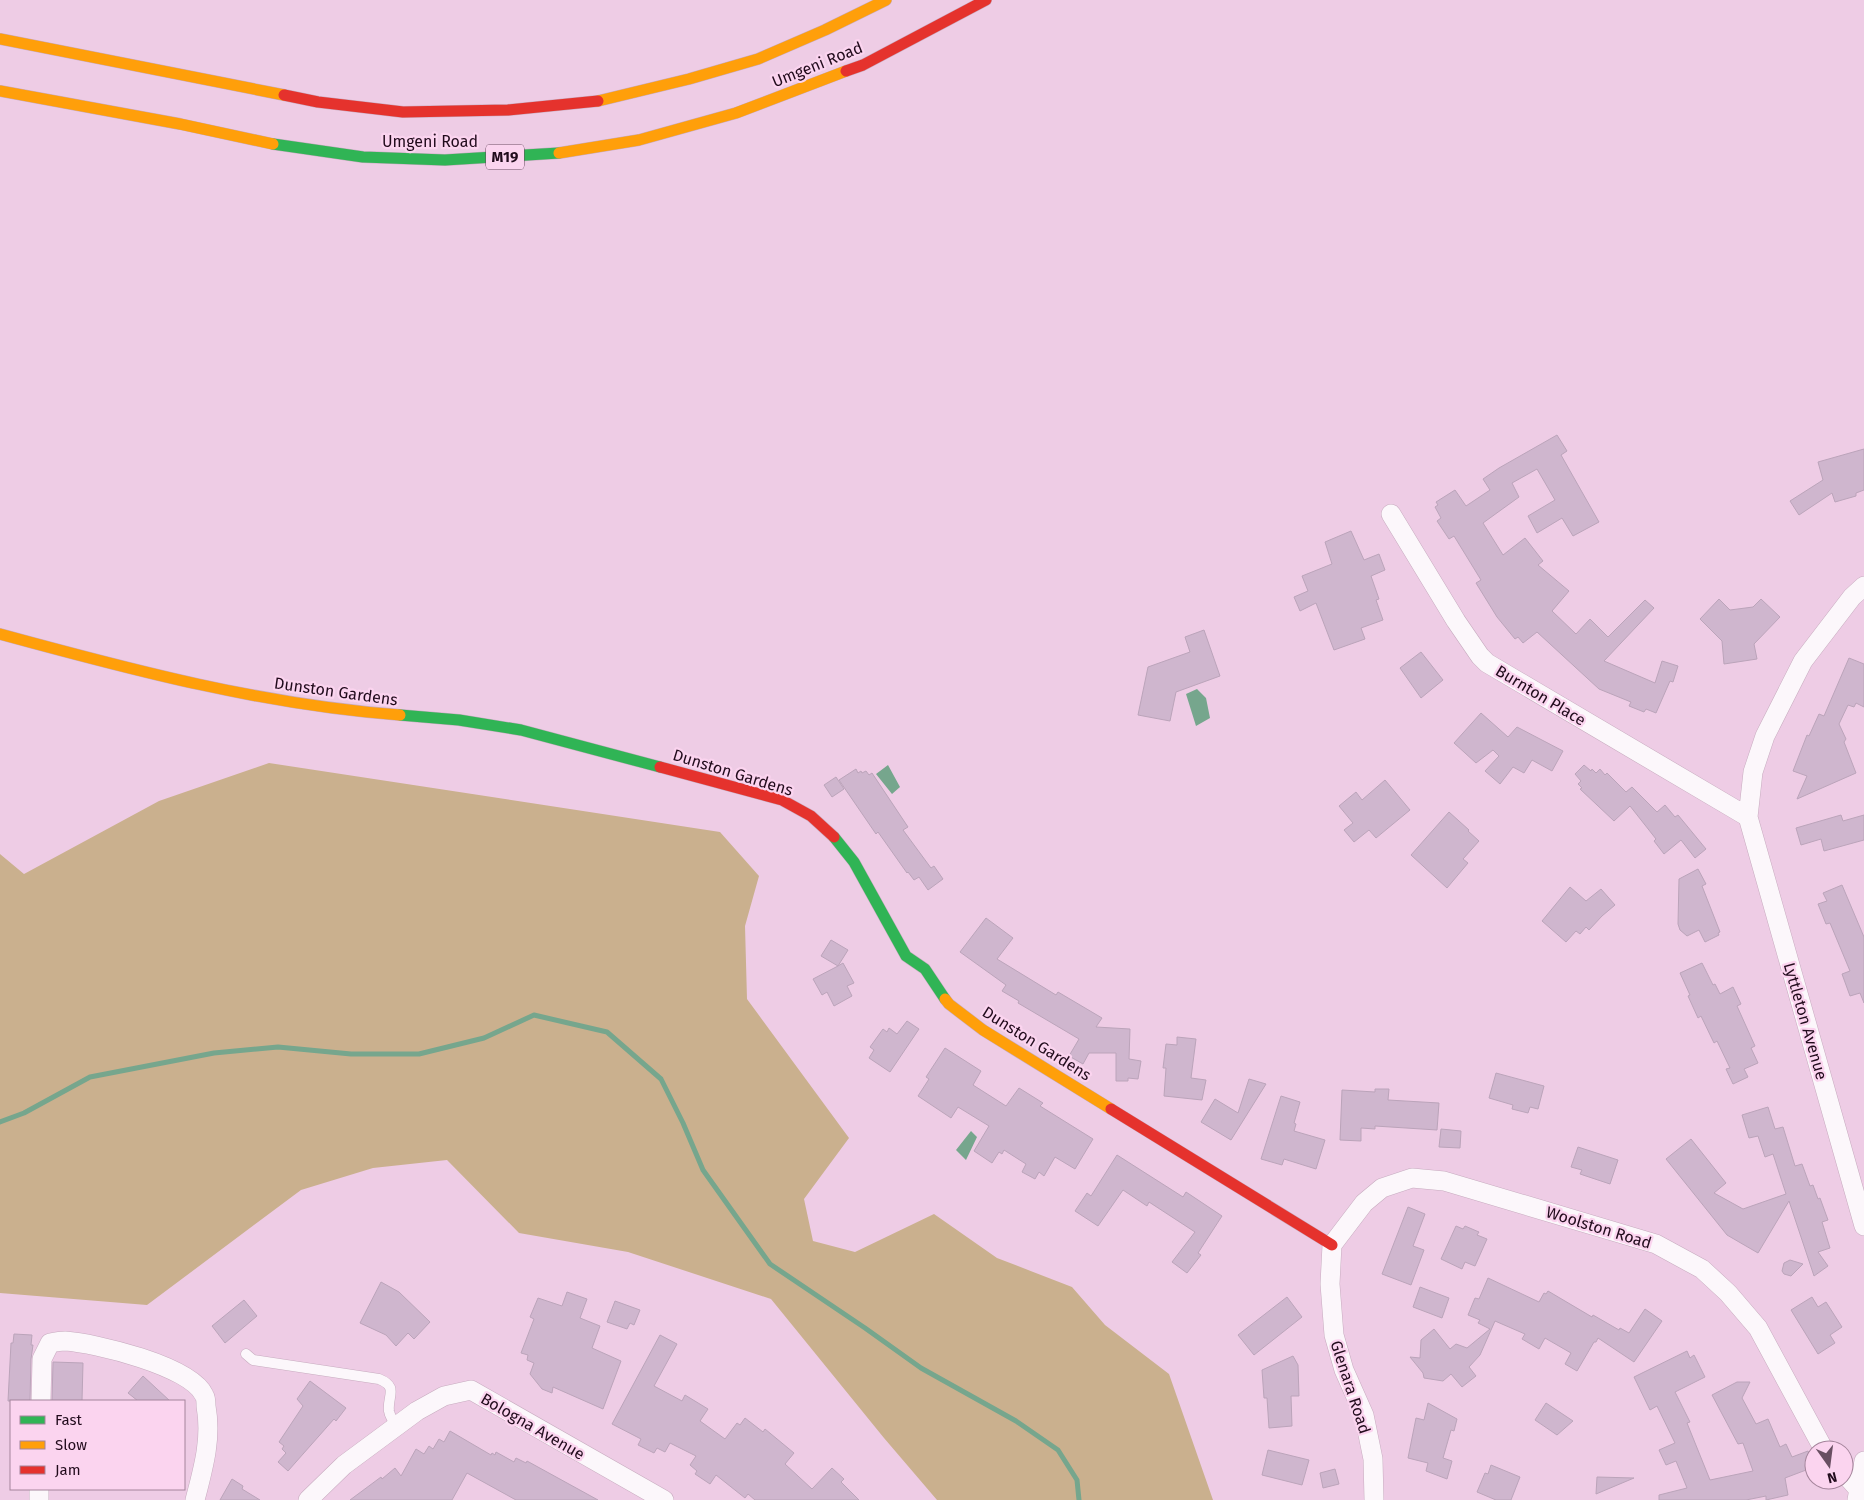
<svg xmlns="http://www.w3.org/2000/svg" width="1864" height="1500" font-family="'Fira Sans',sans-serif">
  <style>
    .forest { fill: #cab08e }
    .water { fill: #76a68d }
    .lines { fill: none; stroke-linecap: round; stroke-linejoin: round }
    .stream { stroke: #76a68d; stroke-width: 5 }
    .building { fill: #cfb6ce; stroke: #bba4ba }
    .lane-casing { stroke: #c7abbf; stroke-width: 11 }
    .street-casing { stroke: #c7abbf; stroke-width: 20 }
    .fast-casing { stroke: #c7abbf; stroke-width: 12 }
    .slow-casing { stroke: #c7abbf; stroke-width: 12 }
    .jam-casing { stroke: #c7abbf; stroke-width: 12 }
    .lane { stroke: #fcf7fb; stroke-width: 10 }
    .street { stroke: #fcf7fb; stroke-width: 19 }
    .fast { stroke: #30b455; stroke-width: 11 }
    .slow { stroke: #ff9f0a; stroke-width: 11 }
    .jam { stroke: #e5322d; stroke-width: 11 }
    .labels { text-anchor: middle; stroke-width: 4.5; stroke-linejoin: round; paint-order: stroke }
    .shield { fill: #fbd4ef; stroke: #62475b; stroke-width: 1 }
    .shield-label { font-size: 15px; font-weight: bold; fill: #210b1c }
    .street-label { font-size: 16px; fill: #210b1c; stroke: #fbd4ef }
  </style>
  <rect width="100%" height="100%" fill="#eecce5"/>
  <path class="forest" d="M269,763L720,832L759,876L745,926L747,999L849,1138L804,1199L813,1241L855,1252L934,1214L997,1258L1072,1287L1105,1325L1169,1374L1213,1500H937L884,1438L771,1299L628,1252L519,1233L447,1160L373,1168L301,1190L147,1305L0,1293V854L24,874L159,801Z"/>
  <path class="water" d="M1197,689L1206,698L1210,718L1196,726L1186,694Z
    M888,765L900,787L892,794L876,774Z
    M971,1131L977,1137L966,1160L956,1150Z"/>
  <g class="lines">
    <path class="stream" d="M0,1122L24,1113L90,1077L214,1053L278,1047L351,1054H419L484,1038L534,1015L607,1032L661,1079L683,1123L703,1170L770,1264L865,1328L921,1368L1016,1421L1058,1450L1077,1480L1079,1500"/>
  </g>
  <path class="building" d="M1557,435L1567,451L1561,455L1599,522L1573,536L1562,518L1537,533L1528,516L1555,500L1537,469L1512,483L1519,497L1483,523L1503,555L1525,538L1543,561L1538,565L1569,591L1552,611L1576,634L1590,619L1608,637L1645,600L1654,608L1604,661L1655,683L1662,661L1678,666L1673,682L1670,681L1656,713L1646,709L1644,712L1629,706L1631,702L1599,689L1537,632L1523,643L1518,637L1515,639L1497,617L1476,583L1481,580L1454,536L1449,539L1437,521L1441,518L1435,507L1438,505L1436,502L1455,490L1466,506L1490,490L1483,479L1499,468Z
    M1864,449V490L1856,493V496L1835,502L1832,493L1799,515L1790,501L1823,480L1818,462Z
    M1351,531L1364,560L1379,554L1385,570L1371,576L1379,599L1376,600L1383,620L1361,628L1365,639L1334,650L1316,603L1300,611L1294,597L1308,591L1302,576L1332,564L1325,542Z
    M1719,599L1730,610L1753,607L1761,599L1780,617L1754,644L1757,659L1724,664L1722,641L1700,619Z
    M1204,630L1220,676L1176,692L1170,721L1138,715L1148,667L1190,652L1185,637Z
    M1421,652L1443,680L1421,698L1400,668Z
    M1849,658L1864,664V707L1856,703L1854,707L1848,705L1839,724L1846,739L1844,742L1856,773L1797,799L1807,776L1793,771L1807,735L1809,736L1819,714L1824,716Z
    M1481,713L1508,737L1517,727L1563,751L1552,771L1532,760L1524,773L1513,767L1500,784L1485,771L1499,756L1493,750L1476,763L1454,743Z
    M1584,765L1591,771L1592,769L1596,773L1600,769L1605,775L1607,773L1626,792L1632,787L1657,812L1665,805L1675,817L1678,815L1706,849L1695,858L1681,840L1664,854L1654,841L1656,839L1630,806L1614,821L1580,789L1582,788L1578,784L1581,781L1575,774Z
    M856,769L858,773L861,771L862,773L866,771L869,775L872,773L908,827L903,830L931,868L934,866L943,879L928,890L919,877L914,880L908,872L907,873L878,832L876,834L839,780Z
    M836,777L844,789L832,797L824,785Z
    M1385,780L1410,810L1376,838L1369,830L1354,842L1344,830L1353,823L1339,806L1356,792L1362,800Z
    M1449,812L1469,830L1468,831L1479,841L1463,859L1468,863L1447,888L1411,855Z
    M1841,815L1843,821L1864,815V840L1824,851L1821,839L1801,845L1796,828Z
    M1698,869L1706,884L1702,886L1720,932L1718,933L1719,935L1705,942L1699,930L1687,936L1680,930L1678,924L1679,879Z
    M1842,885L1864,937V1003L1860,993L1850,996L1842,974L1850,971L1830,923L1826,924L1818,904L1827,901L1823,893Z
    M1570,887L1586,901L1601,889L1615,905L1602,916L1589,930L1586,927L1580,934L1576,931L1566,942L1542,921Z
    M986,918L1013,938L997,959L1056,995L1058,992L1102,1018L1096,1027L1130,1029L1129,1059L1141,1061L1138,1079L1128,1078V1081H1116V1053H1089L1083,1064L1069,1056L1079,1039L1018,1003L1019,1001L1002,991L1006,985L960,952Z
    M831,940L848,950L838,966L843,963L854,983L847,986L852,996L834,1006L827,992L822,995L813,979L838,966L821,956Z
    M1702,963L1713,985L1715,984L1720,994L1733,987L1741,1004L1737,1006L1755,1046L1751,1048L1758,1063L1744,1069L1748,1077L1733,1084L1726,1069L1730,1068L1717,1041L1714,1043L1701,1016L1698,1018L1688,996L1690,995L1680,973Z
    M907,1021L919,1029L890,1072L869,1058L874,1050L870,1047L883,1029L887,1032L889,1028L897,1034Z
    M1177,1037L1196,1039L1191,1078L1206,1080L1202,1100L1164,1096L1166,1068H1163L1166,1044L1177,1045Z
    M945,1048L981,1071L973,1085L1006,1106L1019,1088L1043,1103L1040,1106L1093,1139L1075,1169L1055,1157L1044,1176L1039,1172L1035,1179L1022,1172L1026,1164L1004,1150L1002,1154L999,1152L992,1163L974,1151L989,1126L958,1107L951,1118L918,1096L929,1079L926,1077Z
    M1496,1073L1544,1086L1538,1109L1530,1107L1528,1113L1512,1109L1513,1105L1489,1098Z
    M1249,1079L1266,1084L1231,1140L1201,1122L1215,1099L1238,1113Z
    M1375,1089H1389L1388,1100L1439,1103L1437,1130L1375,1126V1129L1361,1128V1141L1340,1140L1342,1090L1375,1092Z
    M1281,1096L1300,1102L1294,1123L1296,1124L1294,1131L1325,1140L1316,1169L1284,1159L1282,1165L1261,1159Z
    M1768,1107L1775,1129L1783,1127L1795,1166L1802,1164L1810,1186L1813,1185L1818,1199L1820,1198L1828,1220L1822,1222L1830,1248L1818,1252L1828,1266L1814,1276L1789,1201L1758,1253L1727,1235L1666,1159L1691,1139L1726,1183L1714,1193L1743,1209L1786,1194L1773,1154L1765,1157L1758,1136L1749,1138L1742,1115Z
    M1441,1129L1461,1131L1460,1148L1439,1147Z
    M1578,1147L1618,1160L1610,1184L1580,1174L1582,1170L1571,1167Z
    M1117,1155L1183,1197L1186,1192L1222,1216L1198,1253L1201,1255L1187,1273L1172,1262L1195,1232L1149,1202L1147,1206L1123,1190L1098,1226L1075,1211L1087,1193L1091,1196Z
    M1408,1207L1425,1214L1413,1246L1424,1250L1411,1285L1382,1274Z
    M1456,1226L1463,1229L1465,1226L1479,1232L1477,1235L1487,1239L1475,1266L1465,1262L1462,1269L1441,1259Z
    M1790,1260L1803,1264L1791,1276L1784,1274L1782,1271L1784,1263Z
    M1488,1278L1539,1302L1544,1293L1546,1294L1548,1291L1592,1317L1593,1315L1619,1330L1620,1328L1629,1333L1645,1309L1662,1321L1634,1362L1598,1338L1596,1342H1594L1577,1371L1565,1364L1571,1353L1545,1338L1539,1349L1522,1339L1525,1334L1495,1321L1480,1355L1469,1367L1476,1376L1462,1387L1451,1374L1443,1381L1424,1378L1423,1373L1410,1357L1420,1358L1421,1340L1434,1329L1450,1349L1456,1344L1467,1348L1490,1329L1478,1323L1480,1320L1468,1315L1475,1298L1479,1299Z
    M381,1282L399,1292L430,1322L414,1339L408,1333L396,1346L386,1335L360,1323Z
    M1420,1287L1449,1298L1442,1318L1413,1307Z
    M567,1292L587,1299L580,1318L600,1326L592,1348L621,1361L603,1409L553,1387L552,1393L542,1389L530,1374L534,1363L527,1360L528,1355L521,1353L534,1319L530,1317L538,1298L562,1306Z
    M1287,1297L1302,1317L1254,1355L1238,1335Z
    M1812,1297L1818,1307L1826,1302L1842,1327L1830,1335L1835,1343L1818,1354L1791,1310Z
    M244,1300L257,1316L225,1343L212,1326Z
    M615,1301L640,1310L634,1325L630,1323L627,1329L607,1322Z
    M14,1334L32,1335L31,1345H33L31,1359L30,1401H8L11,1343H13Z
    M660,1335L677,1344L654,1386L682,1401L685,1395L708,1409L700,1421L725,1439L737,1423L740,1425L745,1418L763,1432L765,1429L794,1453L785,1464L812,1489L832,1468L844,1479L841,1482L859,1500H755L748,1494L745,1498L716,1475L710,1484L695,1474L697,1471L690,1465L696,1456L670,1443L665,1452L657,1448L654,1453L638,1445L641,1439L612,1424Z
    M1687,1351L1690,1358L1694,1355L1705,1377L1675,1392L1690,1422L1687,1423L1710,1480L1753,1471L1743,1443L1738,1444L1712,1395L1737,1382H1750L1742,1398L1756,1424L1768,1419L1780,1447L1786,1444L1792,1457L1808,1451L1814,1467L1785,1478L1788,1495L1766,1500V1496L1746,1500H1659V1495L1687,1488L1676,1461L1666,1465L1659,1450L1675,1443L1657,1406L1650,1410L1634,1377Z
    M1293,1356L1298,1365L1299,1396H1291L1292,1426L1269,1428L1267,1398H1264L1262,1370Z
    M53,1362L83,1363L82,1401H52Z
    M143,1376L170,1401H138L128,1393Z
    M310,1381L346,1408L336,1421L334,1419L288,1471L278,1462L286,1453L282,1449L284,1446L279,1442L303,1406L297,1399Z
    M1428,1403L1457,1419L1454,1431L1451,1430L1443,1458L1452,1461L1447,1479L1426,1471L1428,1463L1408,1458L1416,1418L1424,1420Z
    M1546,1403L1573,1421L1557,1435L1535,1420Z
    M450,1431L491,1455L492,1453L495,1455L496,1452L514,1462L516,1458L526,1463L527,1461L598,1500H516L467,1473L452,1500H350L381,1477L382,1479L395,1468L401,1476L416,1449L424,1454L429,1446L433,1449L439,1439L444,1442Z
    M1268,1450L1309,1460L1302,1485L1262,1475Z
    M1491,1465L1520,1477L1511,1500H1496L1477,1492L1485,1473L1488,1474Z
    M1335,1469L1339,1484L1323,1488L1320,1473Z
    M1597,1477L1634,1478L1596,1494Z
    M232,1479L243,1486L242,1489L260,1500H220Z"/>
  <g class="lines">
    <defs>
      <path id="lane" d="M246,1354L253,1360L379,1379C399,1387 387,1396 389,1411C390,1417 393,1421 397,1426"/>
      <path id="street" d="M1391,514L1456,621L1480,656L1487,663L1748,817
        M1864,586L1852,597L1803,661L1765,736L1753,772L1748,817L1864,1226
        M41,1401L42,1359L50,1343C55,1342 60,1341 65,1341C95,1343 191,1366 204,1395C206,1398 206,1403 206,1406C212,1439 203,1469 195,1500
        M1844,1473L1859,1490
        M39,1489V1500
        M308,1500L344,1465L417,1411L444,1396L471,1390L664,1500
        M1374,1500L1373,1459L1364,1415L1344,1370L1334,1335L1330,1284L1332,1245L1364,1203L1382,1188L1412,1178L1444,1181L1656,1244L1702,1269L1728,1293L1758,1328L1824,1450
        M1857,1500L1864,1461"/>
      <path id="fast" d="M273,144L363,157L445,160L559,153
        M400,715L459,720L521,730L660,767
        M834,837L854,862L906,956L925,969L945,999"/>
      <path id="slow" d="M0,39L284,95
        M0,91L180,124L273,144
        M598,101L689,79L758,59L825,30L886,0
        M559,153L639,140L736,113L846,71
        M0,634C132,670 264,705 400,715
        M945,999L949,1004L983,1030L1111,1109"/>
      <path id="jam" d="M846,71L863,65L986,0
        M284,95L318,102L403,112L508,110L598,101
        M660,767L782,800L811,816L834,837
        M1111,1109L1332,1245"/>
    </defs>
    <use href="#lane" class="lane-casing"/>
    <use href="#street" class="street-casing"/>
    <use href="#fast" class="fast-casing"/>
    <use href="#slow" class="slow-casing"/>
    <use href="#jam" class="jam-casing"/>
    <use href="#lane" class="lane"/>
    <use href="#street" class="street"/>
    <use href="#fast" class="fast"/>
    <use href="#slow" class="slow"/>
    <use href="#jam" class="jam"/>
  </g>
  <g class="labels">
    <rect class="shield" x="486" y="144.5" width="38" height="25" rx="4"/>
    <g class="shield-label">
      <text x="505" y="162">M19</text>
    </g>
    <g class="street-label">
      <text transform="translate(817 64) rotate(-22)" y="6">Umgeni Road</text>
      <text x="430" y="147">Umgeni Road</text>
      <text transform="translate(336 691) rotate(8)" y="6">Dunston Gardens</text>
      <text transform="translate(1541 695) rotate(31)" y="6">Burnton Place</text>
      <text transform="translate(733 772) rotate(17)" y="6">Dunston Gardens</text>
      <text transform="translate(1806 1021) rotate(74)" y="6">Lyttleton Avenue</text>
      <text transform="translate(1037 1043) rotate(32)" y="6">Dunston Gardens</text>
      <text transform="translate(1599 1227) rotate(17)" y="6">Woolston Road</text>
      <text transform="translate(1351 1387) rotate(72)" y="6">Glenara Road</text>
      <text transform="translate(533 1426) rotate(30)" y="6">Bologna Avenue</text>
    </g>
  </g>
  <rect x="10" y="1400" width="175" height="90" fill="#fbd4ef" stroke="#a4849b"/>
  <rect x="20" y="1416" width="25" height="8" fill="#30b455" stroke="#a4849b"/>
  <text x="55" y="1425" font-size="15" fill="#210b1c">Fast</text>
  <rect x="20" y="1441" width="25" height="8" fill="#ff9f0a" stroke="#a4849b"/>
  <text x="55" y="1450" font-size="15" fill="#210b1c">Slow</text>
  <rect x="20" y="1466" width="25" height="8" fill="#e5322d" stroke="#a4849b"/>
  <text x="55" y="1475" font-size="15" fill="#210b1c">Jam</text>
  <g transform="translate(1829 1465) rotate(166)"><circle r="24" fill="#fbd4ef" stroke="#a4849b"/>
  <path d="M0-4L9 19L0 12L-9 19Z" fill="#694f62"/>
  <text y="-8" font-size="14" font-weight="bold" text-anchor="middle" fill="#210b1c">N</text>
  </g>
</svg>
